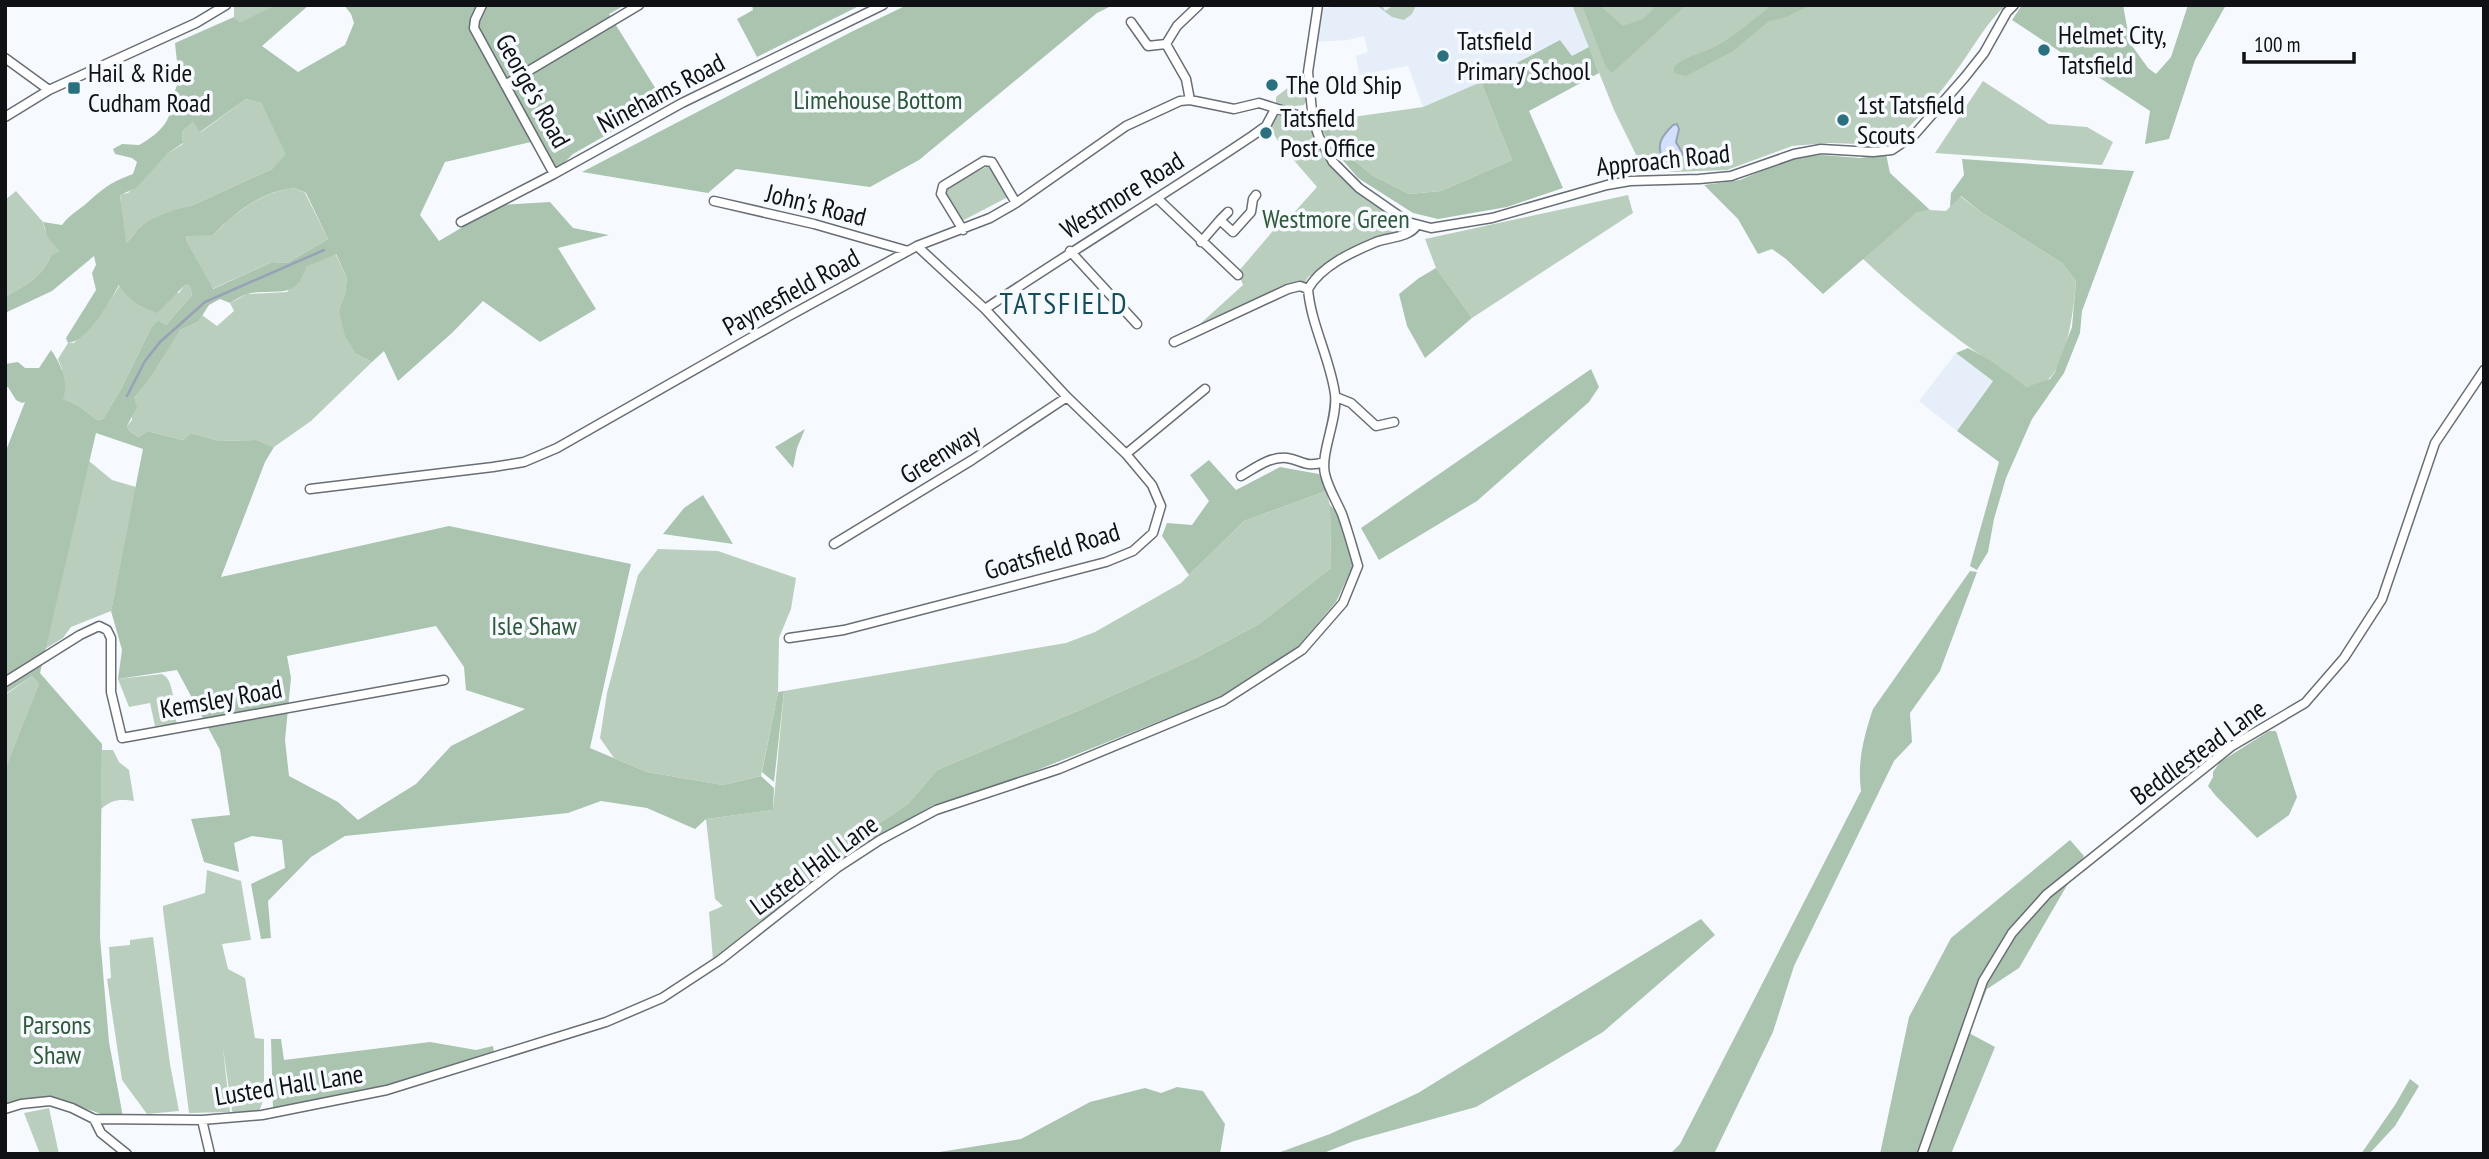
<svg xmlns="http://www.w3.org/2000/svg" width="2489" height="1159" font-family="'PT Sans Narrow',sans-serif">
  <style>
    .built { fill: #e6eefa }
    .green { fill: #bacebd }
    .forest { fill: #aac4af; fill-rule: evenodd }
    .water { fill: #d2e0fb; stroke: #98a2b6; stroke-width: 2 }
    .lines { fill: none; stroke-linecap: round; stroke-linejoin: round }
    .stream { stroke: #98a2b6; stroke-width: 2.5 }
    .minor-casing { stroke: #686e75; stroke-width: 11 }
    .minor { stroke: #fff; stroke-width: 8 }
    .poi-dot { fill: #2b707f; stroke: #f6faff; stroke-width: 2.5 }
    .labels { text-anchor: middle; stroke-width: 7; stroke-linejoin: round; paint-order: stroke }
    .poi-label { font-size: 26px; fill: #0f1114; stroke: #f6faff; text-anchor: start }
    .street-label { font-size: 26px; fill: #0f1114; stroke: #f6faff }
    .park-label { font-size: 26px; fill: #2e5839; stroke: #f6faff }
    .quarter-label { font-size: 30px; letter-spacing: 2px; fill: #154e5a; stroke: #f6faff }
  </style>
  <rect width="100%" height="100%" fill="#f6faff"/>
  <path class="built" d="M1331,5H1572L1589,47L1572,57L1560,40L1481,82L1423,107L1408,66L1359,75L1356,56L1368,52L1364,36L1348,40L1316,42L1321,8H1329Z
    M1956,353L1993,380L1957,431L1919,401Z"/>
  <path class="green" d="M275,5L240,24L234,17V5Z
    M1376,5H1382L1385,11L1394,5H1416L1412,14L1404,20L1392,17Z
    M1572,5H2006C1987,22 1974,46 1959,67C1939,95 1916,122 1890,145L1829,143L1792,146L1727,170L1645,173L1614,110Z
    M1300,81L1306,87L1307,99L1304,105L1280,108L1276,105V97L1294,83Z
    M1983,81L2049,124L2087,127L2113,142L2102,165L1935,153Z
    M1481,82L1512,160L1441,191L1409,194L1372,175L1337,146L1325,121L1423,107Z
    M246,99L261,103L287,154L272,169L191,206C182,207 146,220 140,227C134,233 132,238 125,244L120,194L128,193L168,153L183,144L182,132L194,121L201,132Z
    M1275,115L1304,116L1324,155L1343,179L1407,226V230L1374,239L1308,277L1303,287L1203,328L1201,323L1243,285L1238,272L1277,226L1281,227L1317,187L1279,143L1270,127Z
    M986,167H990L1008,197L964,220L961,218L946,193L947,188Z
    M295,188L305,193L328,239L287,263L272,262L212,289L187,242L186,235H213C235,212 263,191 295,188Z
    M16,191L43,222L45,230L61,251L51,255C43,277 24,286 5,297V200Z
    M1628,195L1633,213L1472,318L1436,268L1425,239Z
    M1960,196L1981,212L2062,263L2076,281C2074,305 2068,371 2043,383C2039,386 2032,386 2027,387C1968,349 1913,306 1862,258L1916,213L1930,210L1946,211Z
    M335,253L347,278L345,293L339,310L356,354L372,362L311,421L274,447L257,440L220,441L191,433L183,440L147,431L139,437L129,431L127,426L132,420L133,399L146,384L170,343L180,330L198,322L202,315L217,326L234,311L230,303L247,294L287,292L306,267Z
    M186,283L190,286L192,295L166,325L151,328L120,391L103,419L97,420L79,406L62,399V369L58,359L68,343H74L109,302L120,285L179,293Z
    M89,461L112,480L136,487L111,611L71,627L63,638L45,649Z
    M1326,491L1330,505L1331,568L1259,624L1196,658L1080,710L937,770L908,804L816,868L822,876L713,960L709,912L723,906L715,899L706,819L773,810L784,691L1066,643L1095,632L1181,583L1244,521Z
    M658,549L718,551L796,578L791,609L779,638L778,692L761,776L723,785L647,772L614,758L600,738L607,693L638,575Z
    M162,674C170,678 171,687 173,695L170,697L177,724L155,726L150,703L129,707L118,679Z
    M32,676L39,684L5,776V695Z
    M102,750H113L119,762L129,770L134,801C120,799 112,799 101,809Z
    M207,870L241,881L251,940L222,944L228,969L245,978L255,1038L264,1039V1098L259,1112L236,1115L232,1111L223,1048L230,1112L189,1113L163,910V906L205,893Z
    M153,937L170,1064L179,1111L147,1114L122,1080L107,979L111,978L109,947L130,945V940Z
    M49,1108L59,1154H40L24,1113Z"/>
  <path class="forest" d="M275,5H309L262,46L298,72L345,45L354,23L351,14L344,5H625L609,14L664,102L573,154L553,174L531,142L445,162L420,215L439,241L500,205L550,202L573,228L609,235L558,248L596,309L540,342L483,301L453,332L398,381L384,351L372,362L356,354L345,336L339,310L345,293L347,278L336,254L306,267C296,300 277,289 251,293C243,295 236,299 230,303L220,299L209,305L198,322L180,330L146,384L134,398L137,407L127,426L129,431L139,437L147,431L183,440L191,433L220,441L257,440L274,447L265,462L221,577L449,526L631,564L590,748L647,772L723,785L761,776L774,788L773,810L706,819L695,829L647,808L601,801L568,813L345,836L311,857L268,901L271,938L261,939L251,884L285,868L282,840L252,836L234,843L239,872L204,862L191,819L230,815L220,750L177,670L118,679L122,650L111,611L143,449L96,433L40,673L102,744L100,937L109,1042L123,1117L104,1115L50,1096L5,1104V771L39,684L32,676L5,694V453L25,402L22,403L16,400L8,387H5V364L18,362L25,368H39L51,350C61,364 69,382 63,399L79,406L97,420L103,419L120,391L151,328L158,321L166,325L192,295L190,286L186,284L157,313C141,307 128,300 119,285C110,301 87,342 68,343L66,338L96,290L92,273L96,265L94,256L52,291L5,313V297C24,286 43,277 51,255L60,251L48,238L43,222L62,225C69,215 79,210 88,202C105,187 111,182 133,174L137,162L132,158L115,154L113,149L122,144L139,145C158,134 174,121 171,97C183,83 176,60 175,43L234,17L240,23ZM246,99L261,103L286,154L272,169L191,206C180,207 150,218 141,226C137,229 133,237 126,243L120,195L136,188L168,153L183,143L182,132L193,122L200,132ZM295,188L306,193L328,239L287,263L272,262L213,289L187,242L186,236L213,235C235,212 262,191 295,188ZM436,626L464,667L466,690L525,709L451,746L416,784L358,820L338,802L289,776L285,740L291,678L287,656Z
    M752,5H861L757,57L737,19L753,10Z
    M907,5H1113L1097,13L919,160L870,187L736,169L708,193L582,172L851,32Z
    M1582,5H1599L1623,26L1643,19L1657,5H1686L1612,73L1606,67Z
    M1772,5H1811L1786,17L1769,21L1733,51L1686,76L1674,73V67C1684,56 1705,53 1718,45C1738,34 1754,19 1772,5Z
    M2022,5H2123L2130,43L2148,68L2156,74L2171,57L2188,5H2226L2195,60L2169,139L2145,144L2150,111L2012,20Z
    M1560,40L1572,56L1589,47L1599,73L1529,111L1563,188L1507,207L1438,219L1413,213L1358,178L1335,151L1317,122L1325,121L1337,146L1372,175L1409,194L1441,191L1512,160L1481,82Z
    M1886,154L1890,173L1930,210L1916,213L1823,294L1786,259L1772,249L1758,254L1738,219L1704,185L1740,180L1794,157L1822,155L1860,158Z
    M1962,159L2134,171L2082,311L2080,333L2064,373L2032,419L2006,478L1994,519L1988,552L1977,570L1970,566L1999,462L1957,431L1993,381L1956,353L1968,348L1991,361L2027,387L2050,379L2055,372L2072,327L2076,281L2062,263L1981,212L1961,196L1950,207L1951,193L1964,175Z
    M1436,268L1472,318L1425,358L1407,326L1399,294L1419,278Z
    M1591,369L1599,387L1589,402L1477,501L1379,560L1361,528Z
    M805,429L797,448L793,468L775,447Z
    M1209,460L1236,490L1280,467L1319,474L1326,491L1244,521L1189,575L1162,536L1167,523L1192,525L1209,501L1190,475Z
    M703,495L733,544L663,534L684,508Z
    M1330,505L1336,511L1353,566L1336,602L1298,647L1223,696L1035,771L967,796L933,805L825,872V865L835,854L908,804L937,770L1080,710L1196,658L1259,624L1331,568Z
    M1970,571L1977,572L1940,671L1910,713L1912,742L1894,761L1794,966L1773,1032L1714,1154H1670L1680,1144L1861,791C1857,762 1864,736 1873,709Z
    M784,691L774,782L762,772L778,692Z
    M2269,731H2276L2297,797L2289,815L2257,838L2216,796L2208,786L2213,777V772L2220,762Z
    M2070,840L2084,856L2019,968L1987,989L1969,1033L1995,1047L1951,1154H1880L1909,1017L1951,938Z
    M1701,919L1715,935L1603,1032L1476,1107L1354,1141L1321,1154H1275L1330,1134L1418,1093Z
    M271,1039H281L284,1060L430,1042L476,1050L493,1046L494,1053L389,1088L332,1096L273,1109Z
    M2410,1079L2419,1086L2395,1126L2369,1154H2361L2395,1105Z
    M1177,1087L1203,1091L1225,1124L1220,1154H927L1021,1139L1090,1102L1145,1088L1161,1093Z"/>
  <path class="water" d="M1677,124L1679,129L1676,142L1683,154L1674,159L1663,158C1655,144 1663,135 1673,125Z"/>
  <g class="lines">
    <path class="stream" d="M127,396L145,361L160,342L205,302L324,250"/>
    <defs>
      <path id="minor" d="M482,5L475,20L474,28L554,174
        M1318,5L1308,72L1313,120L1319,137L1333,162L1359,188L1408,222L1431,228L1492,218L1607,185L1630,181L1699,179L1731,176L1794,154L1821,149L1873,152L1892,150L1914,135L1965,77L1984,53L2007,12L2014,5
        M1131,22L1148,46L1166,44L1177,26L1199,5
        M1166,44L1186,79L1190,100
        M5,58L49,90
        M505,85L639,5
        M5,117L49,90L196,23L226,5
        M1158,199L1238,275
        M714,201L814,224L908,251
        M1220,220L1228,212
        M461,222L554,174L682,103L883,5
        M963,230L941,194L943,186L984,161L992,162L1016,203
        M1201,242L1220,220L1233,232L1251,212L1253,199L1256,195
        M1070,251L1137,324
        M985,309C1073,250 1164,195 1252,136L1266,126L1275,109
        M1174,342L1288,289L1300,286L1308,289
        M1336,397L1351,403L1376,426L1394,422
        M1126,454L1205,389
        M1241,476C1255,468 1270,456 1287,458C1304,461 1306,468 1324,462
        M310,489L493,467L524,462L557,448L789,316L917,246L990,218L1016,203L1126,126L1180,101L1190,100L1234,109L1259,103L1313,120
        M834,544L972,460L1067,397
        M789,638L844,630L1106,562L1133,551L1153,533L1161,506L1152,485L1126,454L1067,397L985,309L917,246
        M5,682L80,635L99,626L107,630L111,638V692L122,738L444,680
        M5,1109L21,1104L50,1101L72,1108L94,1119L202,1120L262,1115L387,1090L606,1022L662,998L720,960L837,868L880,840L936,810L1059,769L1223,701L1302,650L1343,603L1358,566C1353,549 1348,531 1342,514C1337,502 1328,488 1325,474C1320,453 1338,419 1335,394C1330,358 1311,325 1308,289C1321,266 1352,252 1376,242C1389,237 1409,238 1417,225
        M94,1119L101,1133L127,1154
        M202,1120L210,1154
        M1922,1154L1983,981L2012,933L2047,894L2232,746L2305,703L2344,658L2382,599L2435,443L2484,370"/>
    </defs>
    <use href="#minor" class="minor-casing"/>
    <use href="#minor" class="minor"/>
  </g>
  <g class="poi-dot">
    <circle cx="2044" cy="50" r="7"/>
    <circle cx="1443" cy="56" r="7"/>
    <circle cx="1272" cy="85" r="7"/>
    <rect x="67" y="81" width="14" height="14" rx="3.5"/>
    <circle cx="1843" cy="120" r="7"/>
    <circle cx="1266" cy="133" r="7"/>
  </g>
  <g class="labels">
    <g class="poi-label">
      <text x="2058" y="44">Helmet City,<tspan x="2058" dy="30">Tatsfield</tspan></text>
      <text x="1457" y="50">Tatsfield<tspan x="1457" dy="30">Primary School</tspan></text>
      <text x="88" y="82">Hail &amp; Ride<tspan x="88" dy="30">Cudham Road</tspan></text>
      <text x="1286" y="94">The Old Ship</text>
      <text x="1857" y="114">1st Tatsfield<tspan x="1857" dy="30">Scouts</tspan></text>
      <text x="1280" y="127">Tatsfield<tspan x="1280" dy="30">Post Office</tspan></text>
    </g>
    <g class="street-label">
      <text transform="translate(533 91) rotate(61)" y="9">George's Road</text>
      <text transform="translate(661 93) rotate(-28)" y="9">Ninehams Road</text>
      <text transform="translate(1663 160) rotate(-6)" y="9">Approach Road</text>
      <text transform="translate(1122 195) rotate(-32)" y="9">Westmore Road</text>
      <text transform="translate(816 205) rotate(14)" y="9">John's Road</text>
      <text transform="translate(791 292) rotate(-29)" y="9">Paynesfield Road</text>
      <text transform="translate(940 454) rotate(-32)" y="9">Greenway</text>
      <text transform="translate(1052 551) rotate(-17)" y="9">Goatsfield Road</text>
      <text transform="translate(221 699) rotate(-10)" y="9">Kemsley Road</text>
      <text transform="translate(2198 752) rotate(-36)" y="9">Beddlestead Lane</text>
      <text transform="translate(814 865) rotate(-36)" y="9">Lusted Hall Lane</text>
      <text transform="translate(289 1085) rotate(-9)" y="9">Lusted Hall Lane</text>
    </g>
    <g class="park-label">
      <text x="878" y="109">Limehouse Bottom</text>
      <text x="1336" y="228">Westmore Green</text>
      <text x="534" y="635">Isle Shaw</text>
      <text x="57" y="1034">Parsons<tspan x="57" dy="30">Shaw</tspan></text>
    </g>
    <g class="quarter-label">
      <text x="1064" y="314">TATSFIELD</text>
    </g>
  </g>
  <rect width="2489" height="1159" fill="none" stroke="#0f1114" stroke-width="14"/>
  <path d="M2244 52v10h110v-10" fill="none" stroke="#0f1114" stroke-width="3.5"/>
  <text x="2254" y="52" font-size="21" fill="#0f1114" stroke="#f6faff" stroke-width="5" paint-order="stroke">100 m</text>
</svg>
